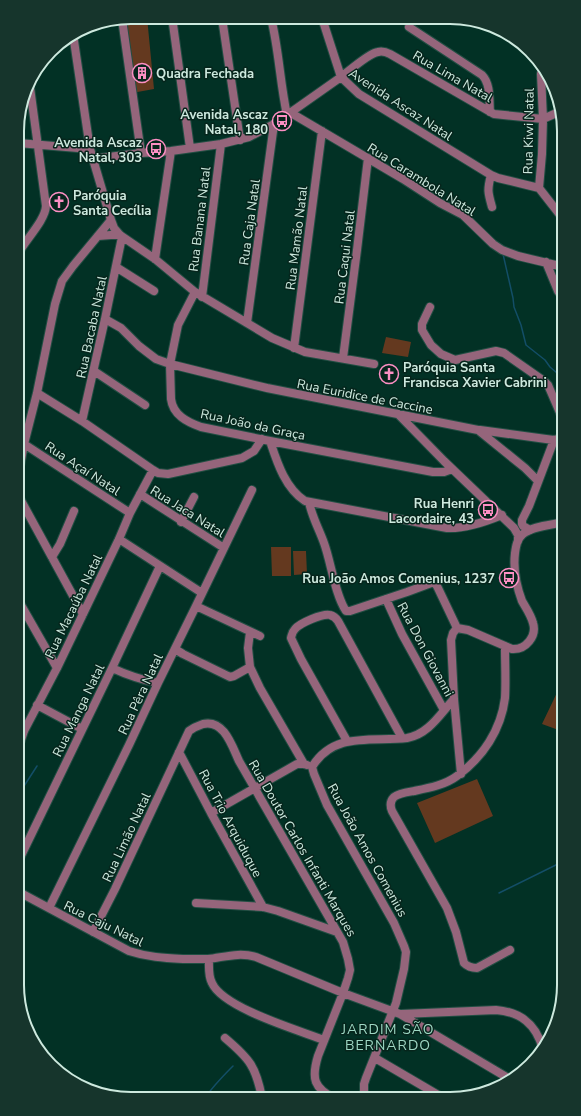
<svg xmlns="http://www.w3.org/2000/svg" width="581" height="1116" font-family="'Nunito Sans',sans-serif">
  <style>
    .green { fill: #64391f }
    .lines { fill: none; stroke-linecap: round; stroke-linejoin: round }
    .stream { stroke: #134e67; stroke-width: 1.5 }
    .minor-casing { stroke: #224e43; stroke-width: 10 }
    .minor { stroke: #95657b; stroke-width: 8 }
    .labels { text-anchor: middle; stroke-width: 3; stroke-linejoin: round; paint-order: stroke }
    .poi-label { font-size: 13px; font-weight: bold; fill: #cde9de; stroke: #06251c; text-anchor: end }
    .street-label { font-size: 13px; fill: #cde9de; stroke: #06251c }
    .neighbourhood-label { font-size: 14px; letter-spacing: 1px; fill: #9ed8c4; stroke: #06251c }
    .rim { fill: none; stroke: #cde9de; stroke-width: 2 }
  </style>
  <rect width="100%" height="100%" fill="#023125"/>
  <path class="green" d="M131,17H147L154,89L132,93L122,19Z
    M386,337L411,342L408,357L382,353Z
    M271,547H291V576H272Z
    M293,551H306L307,574L294,575Z
    M564,678V732L542,724Z
    M477,779L493,816L435,843L417,803Z"/>
  <g class="lines">
    <path class="stream" d="M503,254L513,298L514,307L521,325L526,345L545,360L550,367L564,379
      M17,797L37,766
      M499,893L564,861
      M205,1098C213,1086 223,1076 233,1066"/>
    <defs>
      <path id="minor" d="M172,17L190,148
        M222,18L240,140
        M271,18C279,50 280,83 287,115
        M322,18L341,77C349,71 369,53 378,52C382,51 386,52 390,54L494,114L543,119L561,111
        M122,19L141,153
        M409,27L482,75C491,84 489,101 490,112
        M291,113L403,179L440,203L463,215L493,244L502,250L518,256L564,267
        M18,143L90,149
        M92,159L141,153L171,151L221,144L249,137L274,124L287,115L341,77L359,94L491,175L498,178L539,188
        M491,175C487,190 488,193 492,207
        M539,188L542,154L543,119L541,74
        M539,188L564,220
        M111,220L114,228L120,235L155,259L195,292L272,338L305,352L374,364
        M98,236L111,235H120
        M18,254C25,240 45,221 46,206L29,80
        M155,259L171,151
        M546,262L558,291L564,299
        M116,267L154,291
        M195,292L178,325L170,364L171,399C173,415 187,422 201,427L270,441L433,472H444L452,469
        M202,297L221,144
        M430,307L422,324V330L431,345L441,354L455,360L496,351L504,353L544,381L548,385L564,422
        M105,319L121,328L139,346L156,359L170,364L267,388L478,430L525,468L538,481
        M247,323L274,124
        M294,348L322,131
        M343,358L357,250L368,158
        M94,371L145,405
        M37,393L82,421L153,470L158,473L168,474L242,458L254,451L262,439
        M398,414L444,461L514,528L518,535V541
        M82,421L105,319L122,237
        M480,430L546,439L554,440L564,437
        M270,441C277,462 285,488 305,501L447,528C465,529 485,522 502,515
        M24,444L130,513
        M18,477L24,444L37,393L55,304L62,281L73,266L111,220L90,149L73,34
        M140,494L224,548
        M18,495L83,614
        M309,502C312,517 319,529 324,543C331,562 335,595 346,611H350L407,592L434,582L437,586L457,628
        M181,522L194,497
        M530,530L523,526L522,524V520L529,506L554,440
        M119,539L202,593
        M52,557L60,544L74,511
        M17,598L57,668
        M386,599L402,634L444,710
        M196,606L260,636
        M250,632L248,648L250,667L260,688L304,764
        M505,646C505,664 506,681 505,698C501,730 483,757 457,776C445,785 429,788 414,791C408,792 399,793 394,797C390,801 390,806 392,811L447,908L456,932L464,963C467,966 472,968 477,968L510,950
        M175,649L183,654L230,677L234,676L250,667
        M112,668C127,675 142,680 158,683
        M454,699L461,774
        M37,705L82,729
        M17,717L24,731
        M347,741L301,659L291,638C292,634 292,632 295,629C300,623 323,613 330,615C334,616 336,618 338,621L402,738
        M17,752L24,731L57,668L83,614L119,539L130,513L153,470
        M179,752L211,813L263,907
        M211,813L297,764H304L307,765
        M17,864L112,668L160,566
        M17,891L129,951C147,957 164,958 183,959C191,959 200,959 208,959C225,957 239,952 256,957L343,993L400,1014L508,1078
        M196,903L263,907L278,911L337,932
        M49,908L129,745L158,683L196,606L252,490
        M93,932L115,889L189,731C193,728 197,726 203,724C224,719 232,746 239,761L343,942L348,959L350,970L348,978L343,993L318,1056C311,1079 314,1088 335,1099
        M209,959C209,966 208,976 212,983C223,1008 298,1030 324,1040
        M401,1014L496,1010C521,1012 536,1024 543,1049
        M225,1038C250,1059 256,1067 262,1098
        M375,1058L445,1099
        M364,1099V1084L366,1078L396,1003L404,969L406,952L404,946L394,923L327,805L314,774L312,767C334,731 372,742 407,738C429,734 440,714 454,699L451,640L453,633L457,628L468,630L512,649C526,650 537,636 533,623C531,615 526,608 522,601C516,585 513,570 515,553C516,546 517,539 523,534C532,526 552,525 564,522"/>
    </defs>
    <use href="#minor" class="minor-casing"/>
    <use href="#minor" class="minor"/>
  </g>
  <defs>
    <symbol id="building-ring" viewBox="-11 -11 22 22"><circle r="9.5" fill="#06251c" stroke="#fc8fc3" stroke-width="1.5"/><path d="M-4-6H4V6H1V3H-1V6H-4ZM-2.5-4.3h1.7v1.8h-1.7ZM.8-4.3h1.7v1.8H.8ZM-2.5-1h1.7V.8h-1.7ZM.8-1h1.7V.8H.8Z" fill="#fc8fc3"/></symbol>
    <symbol id="bus-ring" viewBox="-11 -11 22 22"><circle r="9.5" fill="#06251c" stroke="#fc8fc3" stroke-width="1.5"/><path d="M-5-6H5V4H4V6H2V4H-2V6H-4V4H-5ZM-3.5-4V0h7V-4ZM-3.5 1.2v1.5H-2V1.2ZM2 1.2v1.5H3.5V1.2Z" fill="#fc8fc3"/></symbol>
    <symbol id="church-ring" viewBox="-11 -11 22 22"><circle r="9.5" fill="#06251c" stroke="#fc8fc3" stroke-width="1.5"/><path d="M-1.2-6h2.4v3.5h3.3v2.4h-3.3V6h-2.4V-.1h-3.3v-2.4h3.3Z" fill="#fc8fc3"/></symbol>
  </defs>
  <g fill-rule="evenodd">
    <use href="#building-ring" x="131" y="62" width="22" height="22"/>
    <use href="#bus-ring" x="271" y="110" width="22" height="22"/>
    <use href="#bus-ring" x="145" y="138" width="22" height="22"/>
    <use href="#church-ring" x="48" y="191" width="22" height="22"/>
    <use href="#church-ring" x="378" y="363" width="22" height="22"/>
    <use href="#bus-ring" x="477" y="499" width="22" height="22"/>
    <use href="#bus-ring" x="498" y="567" width="22" height="22"/>
  </g>
  <g class="labels">
    <g class="poi-label">
      <text x="156" y="78" text-anchor="start">Quadra Fechada</text>
      <text x="268" y="119">Avenida Ascaz<tspan x="268" dy="15">Natal, 180</tspan></text>
      <text x="142" y="147">Avenida Ascaz<tspan x="142" dy="15">Natal, 303</tspan></text>
      <text x="73" y="200" text-anchor="start">Paróquia<tspan x="73" dy="15">Santa Cecília</tspan></text>
      <text x="403" y="372" text-anchor="start">Paróquia Santa<tspan x="403" dy="15">Francisca Xavier Cabrini</tspan></text>
      <text x="474" y="508">Rua Henri<tspan x="474" dy="15">Lacordaire, 43</tspan></text>
      <text x="495" y="583">Rua João Amos Comenius, 1237</text>
    </g>
    <g class="street-label">
      <text transform="translate(453 76) rotate(30)" y="5">Rua Lima Natal</text>
      <text transform="translate(401 104) rotate(33)" y="5">Avenida Ascaz Natal</text>
      <text transform="translate(528 131) rotate(-89)" y="5">Rua Kiwi Natal</text>
      <text transform="translate(422 179) rotate(32)" y="5">Rua Carambola Natal</text>
      <text transform="translate(199 219) rotate(-83)" y="5">Rua Banana Natal</text>
      <text transform="translate(249 222) rotate(-82)" y="5">Rua Caja Natal</text>
      <text transform="translate(296 238) rotate(-83)" y="5">Rua Mamão Natal</text>
      <text transform="translate(344 257) rotate(-83)" y="5">Rua Caqui Natal</text>
      <text transform="translate(91 327) rotate(-78)" y="5">Rua Bacaba Natal</text>
      <text transform="translate(365 396) rotate(11)" y="5">Rua Euridice de Caccine</text>
      <text transform="translate(253 424) rotate(12)" y="5">Rua João da Graça</text>
      <text transform="translate(83 468) rotate(33)" y="5">Rua Açaí Natal</text>
      <text transform="translate(188 511) rotate(32)" y="5">Rua Jaca Natal</text>
      <text transform="translate(73 606) rotate(-64)" y="5">Rua Macaúba Natal</text>
      <text transform="translate(426 649) rotate(62)" y="5">Rua Don Giovanni</text>
      <text transform="translate(140 694) rotate(-65)" y="5">Rua Pêra Natal</text>
      <text transform="translate(78 710) rotate(-64)" y="5">Rua Manga Natal</text>
      <text transform="translate(231 823) rotate(62)" y="5">Rua Trio Arquiduque</text>
      <text transform="translate(126 837) rotate(-65)" y="5">Rua Limão Natal</text>
      <text transform="translate(303 848) rotate(60)" y="5">Rua Doutor Carlos Infanti Marques</text>
      <text transform="translate(368 850) rotate(61)" y="5">Rua João Amos Comenius</text>
      <text transform="translate(104 923) rotate(26)" y="5">Rua Caju Natal</text>
    </g>
    <g class="neighbourhood-label">
      <text x="388" y="1034">JARDIM SÃO<tspan x="388" dy="16">BERNARDO</tspan></text>
    </g>
  </g>
  <path d="M0 0H581V1116H0ZM131 24H450A107 107 0 0 1 557 131V985A107 107 0 0 1 450 1092H131A107 107 0 0 1 24 985V131A107 107 0 0 1 131 24Z" fill="#16352c" fill-rule="evenodd"/>
  <path class="rim" d="M131 24H450A107 107 0 0 1 557 131V985A107 107 0 0 1 450 1092H131A107 107 0 0 1 24 985V131A107 107 0 0 1 131 24Z"/>
</svg>
